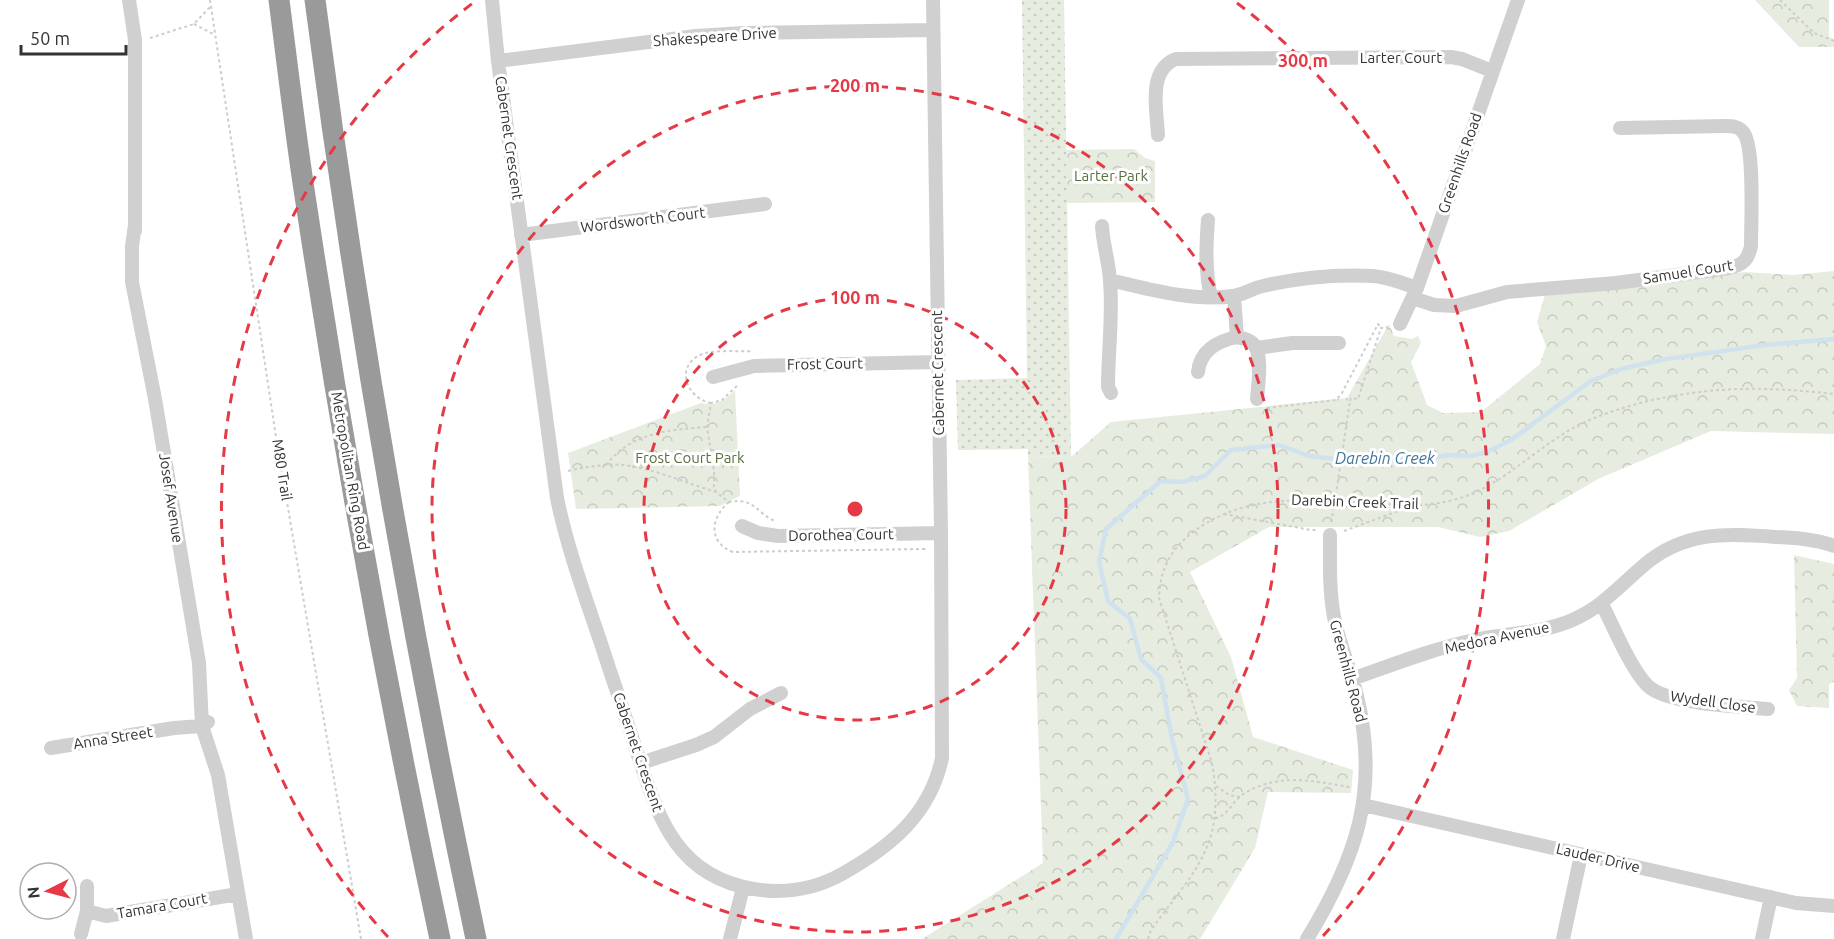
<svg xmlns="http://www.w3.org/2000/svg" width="1834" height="939" font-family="Ubuntu,sans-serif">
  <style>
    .grass { fill: url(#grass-dots) }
    .park { fill: url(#park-crowns) }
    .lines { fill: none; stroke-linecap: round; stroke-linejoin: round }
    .stream { stroke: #cfe2ee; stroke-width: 4.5 }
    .path { stroke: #cdcdcd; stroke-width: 2; stroke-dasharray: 3 3; stroke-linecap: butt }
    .minor { stroke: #d0d0d0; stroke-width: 14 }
    .highway { stroke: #9a9a9a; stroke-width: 21 }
    .path-bridge { stroke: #cdcdcd; stroke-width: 2; stroke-dasharray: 3 3; stroke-linecap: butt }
    .ring { fill: none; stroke: #e63946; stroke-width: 3; stroke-dasharray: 10 8 }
    .labels { text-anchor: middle; stroke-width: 6; stroke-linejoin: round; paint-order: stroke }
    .street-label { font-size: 15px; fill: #333; stroke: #fff }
    .park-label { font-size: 15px; fill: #56703f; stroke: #fff }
    .water-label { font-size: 16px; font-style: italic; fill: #3f7597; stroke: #fff }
    .centre { fill: #e63946; stroke: #fff; stroke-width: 3 }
    .ring-label { font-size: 18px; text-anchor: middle; font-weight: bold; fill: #e63946; stroke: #fff; stroke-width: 6; stroke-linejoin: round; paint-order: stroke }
  </style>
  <defs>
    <pattern id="grass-dots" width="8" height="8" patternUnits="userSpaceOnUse" patternTransform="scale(1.5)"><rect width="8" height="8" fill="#e6ecdf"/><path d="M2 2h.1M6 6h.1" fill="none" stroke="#c6cbc0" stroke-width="1.8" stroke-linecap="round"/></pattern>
    <pattern id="park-crowns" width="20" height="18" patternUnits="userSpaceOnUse" patternTransform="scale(1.5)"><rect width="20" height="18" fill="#e6ecdf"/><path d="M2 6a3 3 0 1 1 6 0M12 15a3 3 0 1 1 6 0" fill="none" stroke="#c6cbc0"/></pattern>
  </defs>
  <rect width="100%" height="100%" fill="#fff"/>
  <path class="grass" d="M1022,0H1064L1071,457L1028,456V449L958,450L956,380L1027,378Z"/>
  <path class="park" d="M1755,0H1829V37L1834,39V47H1799Z
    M1134,149L1145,158L1155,161V202L1067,203L1066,150Z
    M1834,271V434L1711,431L1598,479L1509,531L1480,537L1438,527H1269L1190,572L1231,657L1253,737L1353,770L1351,793L1268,792L1255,848L1200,939H922L1043,863L1028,456L1071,457L1111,422L1347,398L1389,324L1394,336L1412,339L1418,336L1421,343L1411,362L1427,405L1443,413L1481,412L1540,364L1546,346L1537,322L1545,295L1745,272L1793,275Z
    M735,390L740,496L720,506L576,509L568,453L701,403C717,406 724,401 735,390Z
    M1794,555L1834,564V682L1829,684V708L1797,706L1789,690L1797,678Z"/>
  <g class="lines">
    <path class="stream" d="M1116,939L1173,842L1188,799L1172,739L1161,678L1141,659L1130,619L1108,601L1099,562L1106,529L1161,481L1182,482L1205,476L1231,450L1279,445L1309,456L1351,461L1417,460L1450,455L1471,456L1487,452L1511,440L1591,381L1621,369L1660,360L1765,345L1834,339"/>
    <path class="path" d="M210,0L276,437L361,939
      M1780,0L1814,33L1834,41
      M194,24L215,35
      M150,38L194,24L211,6
      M737,386L722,400L711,403L707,427L714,471V487L716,492L729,502C754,497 756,513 775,521
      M1350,401L1351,398L1358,399L1381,328L1388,327
      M711,403C686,398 675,367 700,355C712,349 739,352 753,351
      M1267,408L1336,400L1342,393L1378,324L1381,328
      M606,465C632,432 668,430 706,427
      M568,471C581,468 593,466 606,465C637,461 685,483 716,492
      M729,502C711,517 707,542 733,552L925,549V547
      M1224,514L1311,530H1318
      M1331,522L1334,507
      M1344,531L1409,507
      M1216,786L1229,795L1240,797
      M1215,818C1227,817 1232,802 1242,795C1277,772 1312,781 1350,787
      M1148,939L1151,930C1168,906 1195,876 1206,849C1218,822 1217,791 1212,763L1159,598C1160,570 1170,550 1192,533C1248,489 1319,501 1385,504C1409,506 1433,506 1457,499C1499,487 1531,453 1568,431C1591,417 1616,410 1640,403C1708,386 1765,386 1834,394"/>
    <path class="minor" d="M129,0L135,40V231
      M492,0L498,61L557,498C569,557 592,614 610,671C620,700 629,729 639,758C659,821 679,877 754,889C784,894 815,889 842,874C890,847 930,815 942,758L941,533L933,0
      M498,61L696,36L744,33L933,30
      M1158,135C1157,111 1147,70 1176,59L1451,57L1462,59L1492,71
      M1208,220C1206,246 1205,271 1211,297
      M135,225L132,246V282L155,399L199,663L202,726L218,775L246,939
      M1102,226C1103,245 1109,262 1110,281C1113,317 1108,352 1108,387L1111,393
      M521,235L765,204
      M1110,280C1147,289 1195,302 1233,296C1243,295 1253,288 1263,286C1297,278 1337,274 1373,276C1388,277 1402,283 1417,288
      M1234,296L1237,337C1241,338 1248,339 1251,342C1264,350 1258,386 1257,399
      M1413,298L1434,305L1456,306L1507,292L1616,283L1729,268C1743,265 1748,260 1751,246C1751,224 1755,145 1743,132C1738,126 1732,126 1725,126L1620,128
      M1400,324L1417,288L1518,0
      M1257,348L1292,343H1339
      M1198,372C1200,351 1217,341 1237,337
      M713,377L754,366L938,362
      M742,526L758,533L778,536L941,533
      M1602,604C1613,626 1631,669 1647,685C1666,705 1739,706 1768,709
      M1352,679C1392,665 1432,649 1474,640C1502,634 1531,634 1559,625C1597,613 1614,591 1643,566C1683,531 1726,533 1776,537C1796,538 1815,539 1834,546
      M51,748L174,728L202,726L208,722
      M641,763L696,745L714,737L750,709L781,693
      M1363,805L1796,903L1834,906
      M87,911L106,916L238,894
      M81,934L87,911V886
      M730,939L743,888
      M1307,939C1356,859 1380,791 1357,696C1351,669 1339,644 1334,617C1329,590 1330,562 1330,535
      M1563,939L1581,855
      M1762,939L1771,897"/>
    <path class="highway" d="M279,0C288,70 296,140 307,209C344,454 388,697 440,939
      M315,0C356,315 410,628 476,939"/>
    <path class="path-bridge" d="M1334,507L1350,401"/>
  </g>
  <g class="ring">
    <circle cx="855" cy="509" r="211"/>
    <circle cx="855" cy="509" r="423"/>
    <path d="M388 937A634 634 0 0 1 473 3M1237 3A634 634 0 0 1 1322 937"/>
  </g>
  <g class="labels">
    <g class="street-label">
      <text transform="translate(715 37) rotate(-4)" y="5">Shakespeare Drive</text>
      <text x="1401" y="63">Larter Court</text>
      <text transform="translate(509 138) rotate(82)" y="5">Cabernet Crescent</text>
      <text transform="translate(1460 163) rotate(-71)" y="5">Greenhills Road</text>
      <text transform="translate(643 220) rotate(-7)" y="5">Wordsworth Court</text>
      <text transform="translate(1688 272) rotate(-9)" y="5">Samuel Court</text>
      <text transform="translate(825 364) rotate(-1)" y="5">Frost Court</text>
      <text transform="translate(938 373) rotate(-91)" y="5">Cabernet Crescent</text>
      <text transform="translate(282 470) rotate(81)" y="5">M80 Trail</text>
      <text transform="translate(350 471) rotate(80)" y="5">Metropolitan Ring Road</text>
      <text transform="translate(171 498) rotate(81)" y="5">Josef Avenue</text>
      <text transform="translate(1355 502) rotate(2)" y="5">Darebin Creek Trail</text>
      <text transform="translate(841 535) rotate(-1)" y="5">Dorothea Court</text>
      <text transform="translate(1497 638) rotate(-12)" y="5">Medora Avenue</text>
      <text transform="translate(1348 671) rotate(75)" y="5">Greenhills Road</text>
      <text transform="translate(1713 702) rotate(8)" y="5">Wydell Close</text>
      <text transform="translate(113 738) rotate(-9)" y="5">Anna Street</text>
      <text transform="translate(638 752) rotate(71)" y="5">Cabernet Crescent</text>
      <text transform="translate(1598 858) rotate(13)" y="5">Lauder Drive</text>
      <text transform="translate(162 906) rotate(-10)" y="5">Tamara Court</text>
    </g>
    <g class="park-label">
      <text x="1111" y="181">Larter Park</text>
      <text x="690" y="463">Frost Court Park</text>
    </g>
    <g class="water-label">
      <text x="1385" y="464">Darebin Creek</text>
    </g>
  </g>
  <circle cx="855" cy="509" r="9" class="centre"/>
  <g class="ring-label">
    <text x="1303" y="67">300 m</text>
    <text x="855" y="92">200 m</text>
    <text x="855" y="304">100 m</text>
  </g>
  <g transform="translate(48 891) rotate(264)"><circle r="28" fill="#ffffff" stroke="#adadad" stroke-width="1.5"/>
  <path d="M0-4.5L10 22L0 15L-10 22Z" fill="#e63946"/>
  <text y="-9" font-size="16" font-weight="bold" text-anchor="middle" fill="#333333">N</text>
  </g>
  <path d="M21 45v9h105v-9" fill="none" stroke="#333333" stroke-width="3"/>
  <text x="30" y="45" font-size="18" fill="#333333" stroke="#ffffff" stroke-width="4.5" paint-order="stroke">50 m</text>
</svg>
